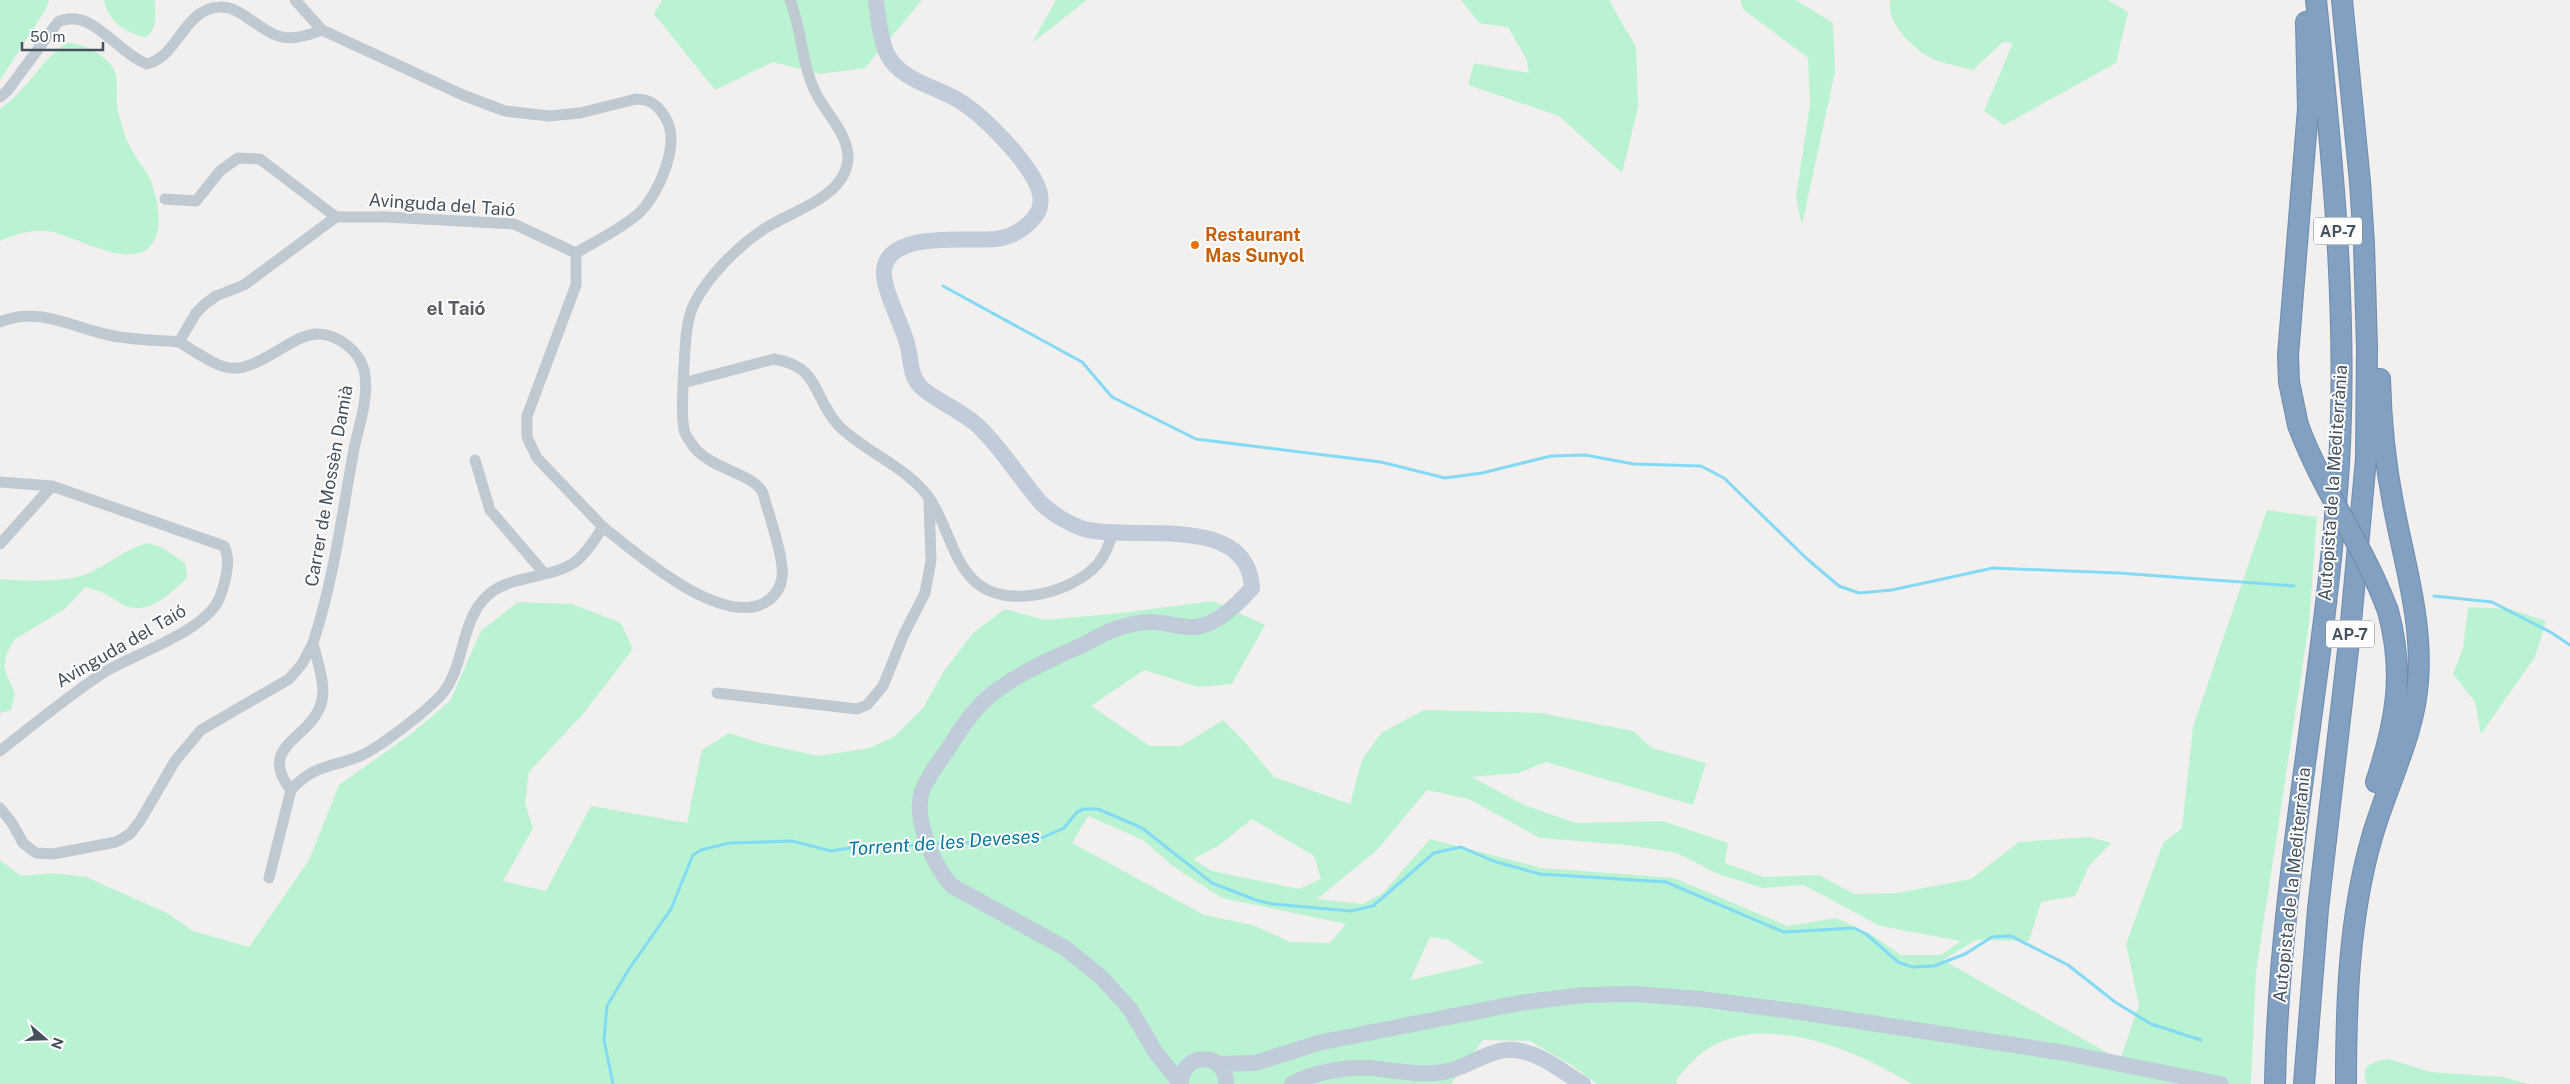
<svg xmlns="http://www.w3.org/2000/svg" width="2570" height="1084" font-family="'Public Sans',sans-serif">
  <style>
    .green { fill: #baf3d1; fill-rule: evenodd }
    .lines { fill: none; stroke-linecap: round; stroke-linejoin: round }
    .stream { stroke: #83daf4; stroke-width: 3 }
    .highway-casing { stroke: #6e8bae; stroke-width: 22 }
    .street { stroke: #bec9d2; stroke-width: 11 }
    .secondary { stroke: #c0ccda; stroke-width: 16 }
    .highway { stroke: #82a0c2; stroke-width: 20 }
    .highway-bridge-casing { stroke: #6e8bae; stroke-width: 22; stroke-linecap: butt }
    .highway-bridge { stroke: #82a0c2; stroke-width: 20 }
    .food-dot { fill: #e8710a; stroke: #fff; stroke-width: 2 }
    .labels { text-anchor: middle; stroke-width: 4; stroke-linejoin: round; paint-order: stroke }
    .shield { fill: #fff; stroke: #7d868e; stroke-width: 1 }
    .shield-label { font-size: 16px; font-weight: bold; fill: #45525e }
    .street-label { font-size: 18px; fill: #45525e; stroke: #fff }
    .food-label { font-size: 18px; font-weight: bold; fill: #c56008; stroke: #fff; text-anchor: start }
    .neighbourhood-label { font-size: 19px; font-weight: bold; fill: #5b5f65; stroke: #fff }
    .water-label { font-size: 19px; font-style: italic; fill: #037a9e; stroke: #fff }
  </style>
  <rect width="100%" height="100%" fill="#f2efef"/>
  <path class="green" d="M0,0H49L46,9L0,80Z
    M104,0H155C155,14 159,29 145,37C125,33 108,21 104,0Z
    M662,0H922L865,68L820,74L773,62L715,90L654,14Z
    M1056,0H1087L1032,43Z
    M1461,0H1609L1636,47L1638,108L1622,173L1559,116L1468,85L1474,63L1529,73L1527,60L1508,27L1479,23Z
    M1740,0H1796L1833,23L1835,72L1802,225L1796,197L1810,105L1808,58L1744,10Z
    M1890,0H2108L2128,12L2116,63L2004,125L1984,111L2013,43L2003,42L1973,70C1959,66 1937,63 1924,54C1908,43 1887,22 1890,0Z
    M66,43C81,42 106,55 114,69C120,83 114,98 118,111C121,121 123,133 128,143C134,156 144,167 150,179C158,198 166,236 146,250C123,265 76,237 52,232C34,228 16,234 0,241V109C26,91 40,62 66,43Z
    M2267,510L2317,517L2309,623L2256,972L2251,1084H1912C1858,1051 1769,1012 1709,1048C1695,1056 1686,1069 1676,1080L1678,1084H1597L1573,1066L1530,1041L1483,1040L1451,1084H0V860L21,876L52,873L86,877L167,913L193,931L249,947L309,860L339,785L411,734L450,701L481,631L518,602L572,604L621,623L633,649L583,714L529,772L525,803L533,828L503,881L546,891L591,806L687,823L702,750L729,733L760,743L818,756L870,748L895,736L923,708L944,671L974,632L1005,609L1045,620L1121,613L1213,601L1265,625L1232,684L1198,687L1144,670L1091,706L1150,746H1181L1223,720L1245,742L1274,777L1350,804L1362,760L1381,733L1424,710L1541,713L1633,731L1652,748L1706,763L1693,805L1546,762L1518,773L1472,777L1524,805L1576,823L1663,821L1728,843L1725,863L1763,877L1819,875L1854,894L1898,893L1971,879L2019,842L2090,837L2111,843L2089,866L2075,896L2041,902L2029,941L1976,940L1943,960L2120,1060L2139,1005L2126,944L2163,843L2182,828L2193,727ZM1427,790L1469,799L1540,838L1628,845L1677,853L1718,874L1763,888L1804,885L1880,926L1961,941L1941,955H1901L1872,935L1836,918L1788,926L1674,878L1542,868L1430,839L1382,894L1362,904L1317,899L1377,850ZM1088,816L1143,840L1174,867L1222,898L1346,924L1330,943L1290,942L1253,925L1204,915L1072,843ZM1252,819L1314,856L1321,879L1299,889L1212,871L1193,859L1218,846ZM1430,937L1449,940L1484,963L1410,980Z
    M148,543L161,547L185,563L187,578C170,594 145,619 120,603C108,595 99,590 85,587L66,608L14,640L7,653L4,668L15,694L11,710L0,713V579C24,581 67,583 89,573C110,564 126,548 148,543Z
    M2468,607L2510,609L2546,621L2535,657L2481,734L2475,702L2453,674L2463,648Z
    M2389,1059L2430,1072L2502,1077L2529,1084H2367L2364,1075L2367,1066L2378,1061Z"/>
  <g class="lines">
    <path class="stream" d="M943,286L1082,362L1112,397L1196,439L1381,462L1445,478L1482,473L1551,456L1585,455L1634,464L1701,466L1724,478L1806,558L1839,586L1859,593L1892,590L1993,568L2119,573L2294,586
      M2434,596L2492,602L2552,633L2570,645
      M933,844L1037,840L1064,828L1077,812L1084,809H1098L1142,828L1212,883L1256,900L1273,904L1350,911L1373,906L1434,853L1461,847L1493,861L1540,874L1666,882L1784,932L1854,928L1866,934L1898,962L1912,967L1934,966L1965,954L1992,937L2011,936L2068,965L2115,1002L2151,1024L2201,1040
      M613,1084L604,1040L607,1006L629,969L671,909L693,855L701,850L729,843L792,841L831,851L863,846L921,845"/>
    <defs>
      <path id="highway" d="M2298,425L2289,382L2288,355L2308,109L2306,22
        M2376,782C2396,722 2405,673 2388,611
        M2275,1084C2279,876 2326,672 2339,464C2348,308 2332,154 2316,0
        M2304,1084L2318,909L2350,633L2366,459L2367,348L2364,244L2360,182L2342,0
        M2346,1084C2346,1001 2349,917 2372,837C2387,785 2414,736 2418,682C2423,621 2404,562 2393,503C2385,462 2381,420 2380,379"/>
    </defs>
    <use href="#highway" class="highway-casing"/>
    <path class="street" d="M0,97L8,90L58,22C91,6 117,53 147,64C179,56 184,8 220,7C230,6 238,11 245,16C277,38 284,45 322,30
      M165,199L196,201L220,171L238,158L260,159L336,217
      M576,253V285L527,416V437L537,458L603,527
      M0,322C38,306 71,327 109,335C131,340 156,340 179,342L196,313L205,304L216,296L244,285L336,217H386L514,224L576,253C596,241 621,229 638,214C658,196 681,144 666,119C659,106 651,99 636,99L580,113L549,116L505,111L465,96L322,30L295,0
      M179,342C230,373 231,379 284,347C294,341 304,335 316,334C336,333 359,350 364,370C370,395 359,425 354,449C342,514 334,579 313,643
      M683,383C685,361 684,323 694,304C708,276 738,246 764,229C791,211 845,198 848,159C849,134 825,113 815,91C801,62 802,30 790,0
      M475,460L490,510L544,573
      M0,482L52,486L224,546C229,557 228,564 226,576C224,584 222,594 218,601C201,633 134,654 103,673C67,697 34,724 0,751
      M0,544L52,486
      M717,693L857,709L867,705L883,686L904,634L925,593L931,560L929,500
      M0,808L12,823L23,843L36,853L53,854L116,842L130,834L140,821L175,761L201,730L289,679L302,664L313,643C317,662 328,688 320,707C307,740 257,747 291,790C314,764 331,768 360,756C379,748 428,710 442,694C467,664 459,615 493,591C517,575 552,578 575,562C587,553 595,539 603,527C637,554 717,624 762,604C773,599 780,590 782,578C785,559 768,513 763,493C753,472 708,470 691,443C689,439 684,434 684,429C681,415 683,397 683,383L774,359C822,367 812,398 839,426C866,453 908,467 930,499C948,526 953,564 978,584C1007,607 1062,594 1088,573C1103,562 1108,548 1113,532
      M269,878L291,790"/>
    <path class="secondary" d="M876,0C878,17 880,39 887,54C901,81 935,86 958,100C983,115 1034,166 1040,194C1042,205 1039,214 1031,221C1022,231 1010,237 996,239C967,242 888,230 884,270C882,289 903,325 908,347C911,360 910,374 919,385C930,398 961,410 977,425C1001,447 1019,478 1041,503C1052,514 1069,524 1084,529C1132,542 1248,511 1252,588C1238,604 1218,624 1196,627C1181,628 1166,622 1151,622C1137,622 1123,626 1110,631C1101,635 1092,640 1083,645C1049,660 1009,677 982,703C968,717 958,733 948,749C939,762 928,776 922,791C913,819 933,865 952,886L1065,948L1101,977L1130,1009L1156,1053L1181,1084
      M1219,1064L1255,1063L1318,1043L1519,1003L1584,995L1635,994L1700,999L1800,1012L2065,1053L2221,1084
      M1181,1084C1181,1051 1227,1051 1226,1084
      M1292,1084C1313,1072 1346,1067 1370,1068C1394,1070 1418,1076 1443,1072C1467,1069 1490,1047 1515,1050C1541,1053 1561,1071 1583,1084"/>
    <use href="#highway" class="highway"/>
    <defs>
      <path id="highway-bridge" d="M2298,425C2322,490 2364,546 2388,611"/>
    </defs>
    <use href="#highway-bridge" class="highway-bridge-casing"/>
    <use href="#highway-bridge" class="highway-bridge"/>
  </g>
  <circle class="food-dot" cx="1195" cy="245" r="5"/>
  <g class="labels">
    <g class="shield">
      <rect x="2314" y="217.5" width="48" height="27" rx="4"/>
      <rect x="2326" y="620.5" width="48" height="27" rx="4"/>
    </g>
    <g class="shield-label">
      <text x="2338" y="237">AP-7</text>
      <text x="2350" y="640">AP-7</text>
    </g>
    <g class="street-label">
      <text transform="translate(442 205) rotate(4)" y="6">Avinguda del Taió</text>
      <text transform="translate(2333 483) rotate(-86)" y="6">Autopista de la Mediterrània</text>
      <text transform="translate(329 486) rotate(-80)" y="6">Carrer de Mossèn Damià</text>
      <text transform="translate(121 646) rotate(-30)" y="6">Avinguda del Taió</text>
      <text transform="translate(2292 885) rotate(-84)" y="6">Autopista de la Mediterrània</text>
    </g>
    <g class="food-label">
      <text x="1205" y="241">Restaurant<tspan x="1205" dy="21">Mas Sunyol</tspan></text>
    </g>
    <g class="neighbourhood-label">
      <text x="456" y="315">el Taió</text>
    </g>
    <g class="water-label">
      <text transform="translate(944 842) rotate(-4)" y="7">Torrent de les Deveses</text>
    </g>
  </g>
  <g transform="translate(45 1039) rotate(110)" stroke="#ffffff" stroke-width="4" paint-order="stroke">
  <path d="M0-4L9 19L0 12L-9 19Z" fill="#45525e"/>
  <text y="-8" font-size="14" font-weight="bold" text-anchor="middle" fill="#45525e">N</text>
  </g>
  <path d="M22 42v8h81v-8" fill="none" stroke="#45525e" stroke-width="2.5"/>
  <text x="30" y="42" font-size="15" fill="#45525e" stroke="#ffffff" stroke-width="4" paint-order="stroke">50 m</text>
</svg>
